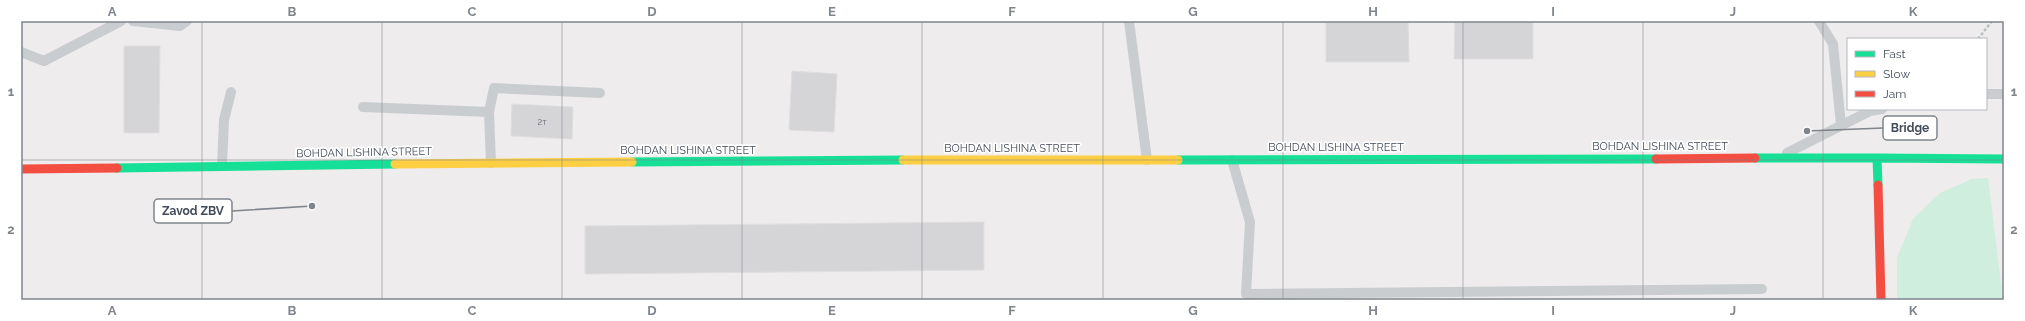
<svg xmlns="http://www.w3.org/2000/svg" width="2025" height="321" font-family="Raleway,sans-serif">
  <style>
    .green { fill: #cfeede }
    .building { fill: #d5d4d7; stroke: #dfdedf }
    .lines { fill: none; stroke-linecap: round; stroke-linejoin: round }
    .path { stroke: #b6c2c1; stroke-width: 2.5; stroke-dasharray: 3 2; stroke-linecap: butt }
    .lane { stroke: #cacdd0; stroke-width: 10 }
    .fast { stroke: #16e098; stroke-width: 9 }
    .slow { stroke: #ffcf43; stroke-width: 9 }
    .jam { stroke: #f24e42; stroke-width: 9 }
    .grid { fill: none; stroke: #7f848d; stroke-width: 1; stroke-opacity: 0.55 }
    .labels { text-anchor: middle; stroke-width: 3.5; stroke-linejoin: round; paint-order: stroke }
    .number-label { font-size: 9px; fill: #69707a }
    .street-label { font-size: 11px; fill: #434c5a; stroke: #fff }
    .leader { fill: none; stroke: #7f848d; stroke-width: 1.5 }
    .callout-dot { fill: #7f848d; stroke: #fff; stroke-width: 1.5 }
    .callout { fill: #fff; stroke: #7f848d; stroke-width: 1.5 }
    .callout-label { font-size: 12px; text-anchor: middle; font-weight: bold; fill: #434c5a }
    .neatline { fill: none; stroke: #7f848d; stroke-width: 1.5 }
    .grid-label { font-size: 13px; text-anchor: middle; font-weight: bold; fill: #7f848d }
  </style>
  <rect width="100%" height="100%" fill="#eeecec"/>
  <path class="green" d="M1988,178L2003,300H1897V258L1913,219L1940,193L1972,179Z"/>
  <path class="building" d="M1326,21H1408L1409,62H1326Z
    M1455,21H1533V59H1454Z
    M124,46H160L159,133H124Z
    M792,71L837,74L834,132L789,130Z
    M512,104L573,107L572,139L511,136Z
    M984,222V270L585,274V226Z"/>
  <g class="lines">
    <path class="path" d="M1978,39L1992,21"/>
    <path class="lane" d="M133,21L180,26L187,21
      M1129,21L1147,160
      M1819,21L1833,44L1841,125
      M21,52L44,61L121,21
      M1986,94H2004
      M363,107L489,112
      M1787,153L1870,111L1882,109
      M1232,160L1250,222L1246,294L1762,289
      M491,163L489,112L494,88L600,93
      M222,166L224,120L231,92"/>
    <path class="fast" d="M1755,158H1877
      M1178,160L1656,159
      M632,162L903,160
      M117,168L395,164
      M1878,185L1877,158L2004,159"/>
    <path class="slow" d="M903,160H1178
      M395,164L632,162"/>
    <path class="jam" d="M1656,159L1755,158
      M21,169L117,168
      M1878,185L1881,300"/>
  </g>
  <path class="grid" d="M202,21V300M382,21V300M562,21V300M742,21V300M922,21V300M1103,21V300M1283,21V300M1463,21V300M1643,21V300M1823,21V300M21,160H2004"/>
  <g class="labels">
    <g class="number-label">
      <text x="542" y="125">2т</text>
    </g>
    <g class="street-label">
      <text x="1660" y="150">BOHDAN LISHINA STREET</text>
      <text x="1336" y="151">BOHDAN LISHINA STREET</text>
      <text x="1012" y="152">BOHDAN LISHINA STREET</text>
      <text x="688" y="154">BOHDAN LISHINA STREET</text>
      <text transform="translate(364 152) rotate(-1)" y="4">BOHDAN LISHINA STREET</text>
    </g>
  </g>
  <path class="leader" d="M1807 131L1883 128M312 206L232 211"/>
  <g class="callout-dot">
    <circle cx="1807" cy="131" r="4"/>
    <circle cx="312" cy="206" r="4"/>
  </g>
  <g class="callout">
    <rect x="1883" y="116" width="54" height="24" rx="4"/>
    <rect x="154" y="199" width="78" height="24" rx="4"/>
  </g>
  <g class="callout-label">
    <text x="1910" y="132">Bridge</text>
    <text x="193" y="215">Zavod ZBV</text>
  </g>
  <rect width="2025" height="321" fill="none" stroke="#ffffff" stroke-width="44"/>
  <rect x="1847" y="38" width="140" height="72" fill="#ffffff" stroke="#b4b7bd"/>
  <rect x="1855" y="51" width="20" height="6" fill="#16e098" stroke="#b4b7bd"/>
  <text x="1883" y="58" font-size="12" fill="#434c5a">Fast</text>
  <rect x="1855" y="71" width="20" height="6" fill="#ffcf43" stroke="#b4b7bd"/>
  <text x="1883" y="78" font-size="12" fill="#434c5a">Slow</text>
  <rect x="1855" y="91" width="20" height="6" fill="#f24e42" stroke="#b4b7bd"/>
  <text x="1883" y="98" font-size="12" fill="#434c5a">Jam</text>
  <rect x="22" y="22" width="1981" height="277" class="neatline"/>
  <g class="grid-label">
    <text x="112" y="16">A</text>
    <text x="292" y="16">B</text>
    <text x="472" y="16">C</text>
    <text x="652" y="16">D</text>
    <text x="832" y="16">E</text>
    <text x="1012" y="16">F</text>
    <text x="1193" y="16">G</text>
    <text x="1373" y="16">H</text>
    <text x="1553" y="16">I</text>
    <text x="1733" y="16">J</text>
    <text x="1913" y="16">K</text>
    <text x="11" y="96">1</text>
    <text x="2014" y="96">1</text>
    <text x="11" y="234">2</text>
    <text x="2014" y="234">2</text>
    <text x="112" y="315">A</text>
    <text x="292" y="315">B</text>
    <text x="472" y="315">C</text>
    <text x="652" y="315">D</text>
    <text x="832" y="315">E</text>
    <text x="1012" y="315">F</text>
    <text x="1193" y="315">G</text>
    <text x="1373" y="315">H</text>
    <text x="1553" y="315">I</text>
    <text x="1733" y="315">J</text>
    <text x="1913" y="315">K</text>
  </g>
</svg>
